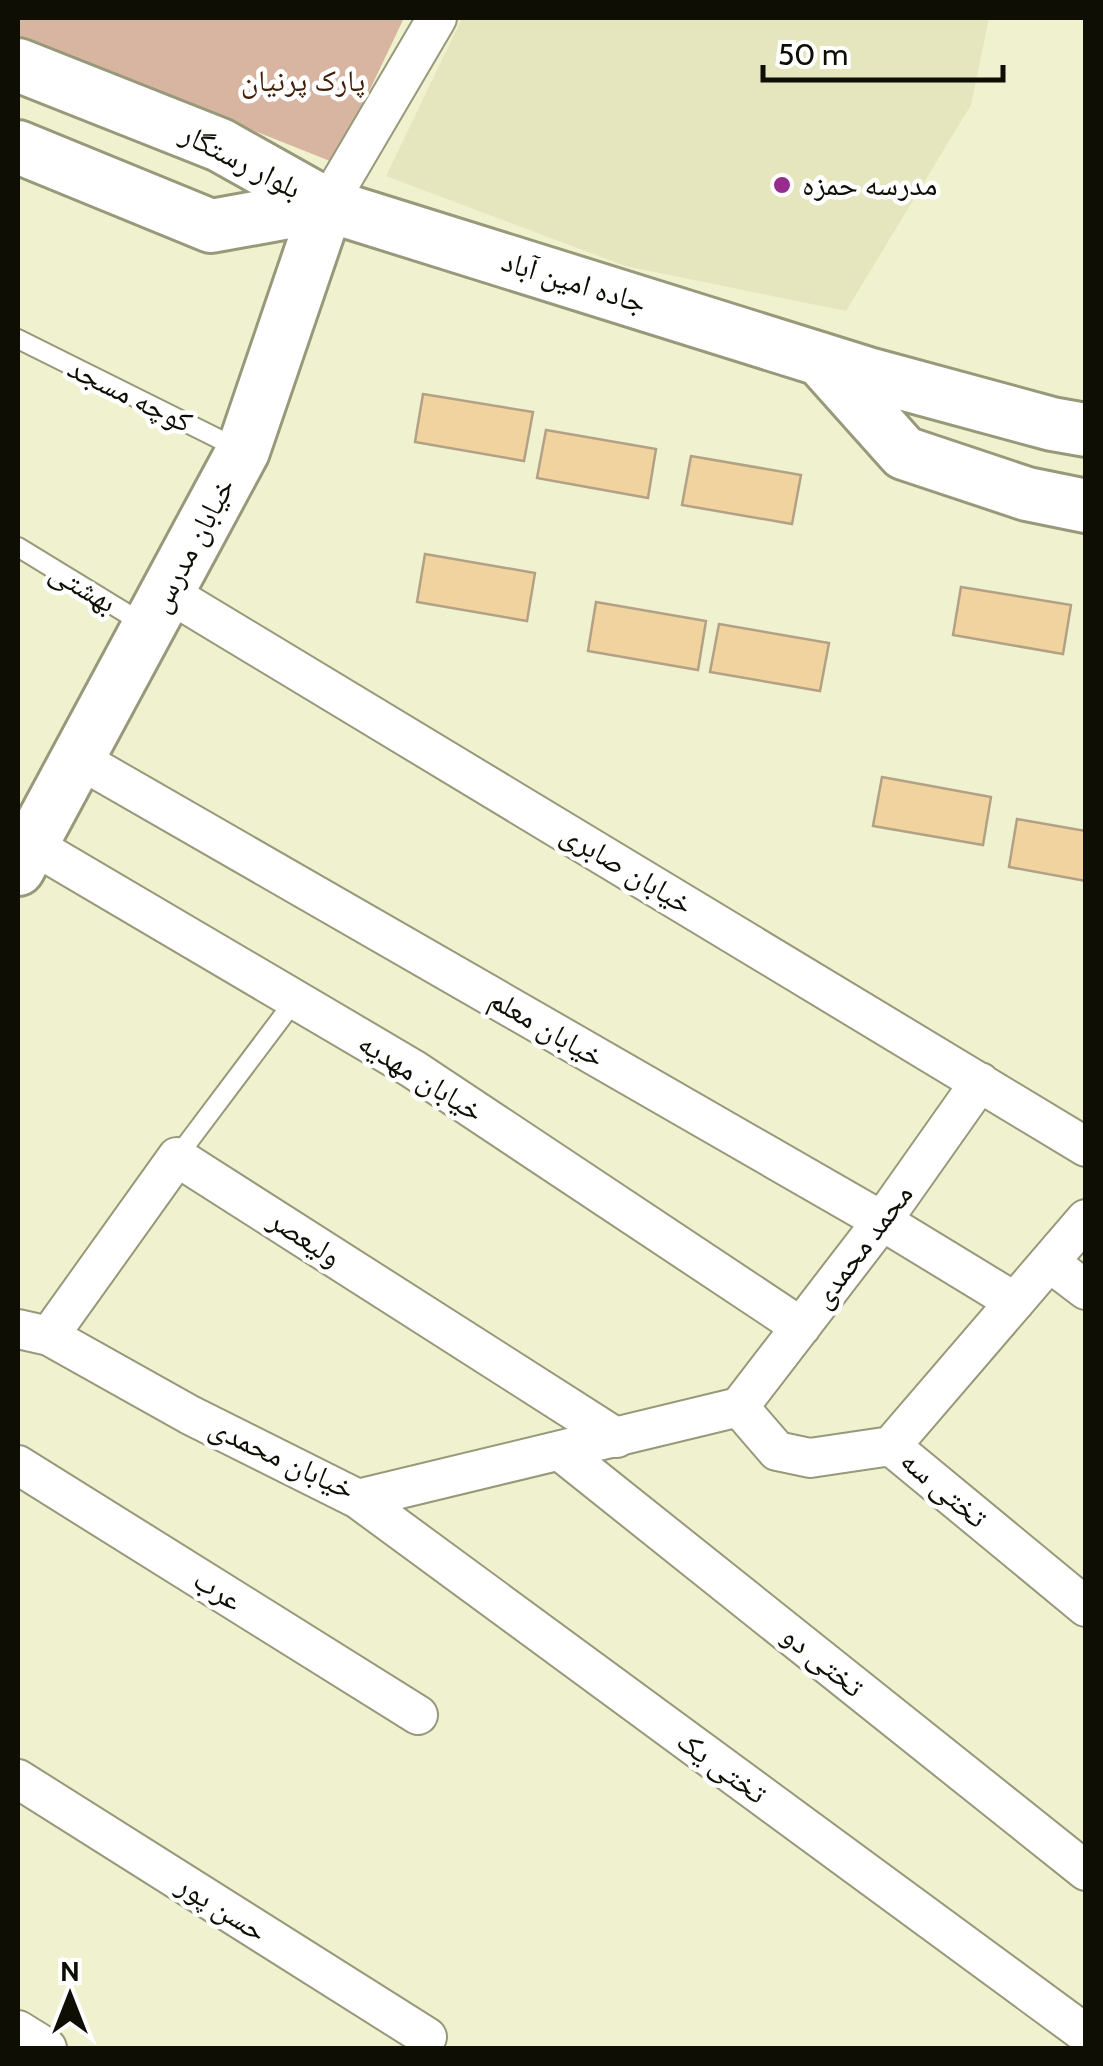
<svg xmlns="http://www.w3.org/2000/svg" width="1103" height="2066" font-family="Cabin,'Noto Naskh Arabic',sans-serif">
  <style>
    .built { fill: #e6e6be }
    .green { fill: #d7b5a0 }
    .building { fill: #f1d3a0; stroke: #b2a185; stroke-width: 2.5 }
    .lines { fill: none; stroke-linecap: round; stroke-linejoin: round }
    .lane-casing { stroke: #98987a; stroke-width: 22 }
    .street-casing { stroke: #98987a; stroke-width: 42 }
    .secondary-casing { stroke: #98987a; stroke-width: 58 }
    .lane { stroke: #fff; stroke-width: 18 }
    .street { stroke: #fff; stroke-width: 38 }
    .secondary { stroke: #fff; stroke-width: 52 }
    .poi-dot { fill: #982c8e; stroke: #fff; stroke-width: 4 }
    .labels { text-anchor: middle; stroke-width: 9; stroke-linejoin: round; paint-order: stroke }
    .park-label { font-size: 30px; fill: #412007; stroke: #fff }
    .street-label { font-size: 30px; fill: #0e0e04; stroke: #fff }
    .poi-label { font-size: 30px; fill: #0e0e04; stroke: #fff; text-anchor: start }
  </style>
  <rect width="100%" height="100%" fill="#f0f1cf"/>
  <path class="built" d="M462,18H989L971,105L846,311L625,266L386,176Z"/>
  <path class="green" d="M18,18H400L403,20L335,163L18,37Z"/>
  <path class="building" d="M423,394L533,412L524,461L415,442Z
    M546,430L656,449L648,498L537,478Z
    M691,456L801,475L792,524L682,505Z
    M425,554L535,573L527,621L417,602Z
    M961,587L1071,605L1063,654L953,635Z
    M596,602L706,621L698,670L588,651Z
    M719,624L829,643L820,691L710,672Z
    M882,777L991,797L983,845L873,826Z
    M1017,819L1086,831V881L1009,867Z"/>
  <g class="lines">
    <defs>
      <path id="lane" d="M18,339L241,450
        M18,547L144,624
        M177,1157L295,1000"/>
      <path id="street" d="M327,205L437,18
        M167,592L1086,1147
        M77,758L882,1221L1015,1302
        M31,844L413,1069L801,1327
        M1049,1262L1086,1290
        M18,1329L49,1336L190,1415L358,1499L739,1407
        M49,1336L177,1157L617,1438
        M739,1407L777,1451L810,1458L891,1446L1086,1607
        M739,1407L882,1221L980,1082
        M891,1446L1086,1219
        M560,1451L1086,1871
        M18,1465L418,1715
        M358,1499L1086,2034
        M18,1779L427,2037
        M18,2030L47,2048"/>
      <path id="secondary" d="M18,65L220,145L327,205L868,374L1052,424L1086,430
        M18,147L211,226L327,205
        M820,359L904,453L1027,494L1086,506
        M18,869L243,451L327,205"/>
    </defs>
    <use href="#lane" class="lane-casing"/>
    <use href="#street" class="street-casing"/>
    <use href="#secondary" class="secondary-casing"/>
    <use href="#lane" class="lane"/>
    <use href="#street" class="street"/>
    <use href="#secondary" class="secondary"/>
  </g>
  <circle class="poi-dot" cx="782" cy="185" r="10"/>
  <g class="labels">
    <g class="park-label">
      <text x="303" y="91">پارک پرنیان</text>
    </g>
    <g class="street-label">
      <text transform="translate(241 161) rotate(27)" y="10">بلوار رستگار</text>
      <text transform="translate(574 282) rotate(17)" y="10">جاده امین آباد</text>
      <text transform="translate(130 395) rotate(26)" y="10">کوچه مسجد</text>
      <text transform="translate(192 545) rotate(-62)" y="10">خیابان مدرس</text>
      <text transform="translate(83 587) rotate(31)" y="10">بهشتی</text>
      <text transform="translate(627 869) rotate(31)" y="10">خیابان صابری</text>
      <text transform="translate(547 1028) rotate(30)" y="10">خیابان معلم</text>
      <text transform="translate(421 1077) rotate(32)" y="10">خیابان مهدیه</text>
      <text transform="translate(305 1238) rotate(33)" y="10">ولیعصر</text>
      <text transform="translate(862 1246) rotate(-53)" y="10">محمد محمدی</text>
      <text transform="translate(282 1458) rotate(25)" y="10">خیابان محمدی</text>
      <text transform="translate(944 1489) rotate(40)" y="10">تختی سه</text>
      <text transform="translate(218 1590) rotate(32)" y="10">عرب</text>
      <text transform="translate(823 1661) rotate(39)" y="10">تختی دو</text>
      <text transform="translate(722 1767) rotate(36)" y="10">تختی یک</text>
      <text transform="translate(222 1908) rotate(32)" y="10">حسن پور</text>
    </g>
    <g class="poi-label">
      <text x="802" y="195">مدرسه حمزه</text>
    </g>
  </g>
  <rect width="1103" height="2066" fill="none" stroke="#0e0e04" stroke-width="40"/>
  <g transform="translate(70 1996)" stroke="#ffffff" stroke-width="8" paint-order="stroke">
  <path d="M0-8L18 38L0 25L-18 38Z" fill="#0e0e04"/>
  <text y="-15" font-size="28" font-weight="bold" text-anchor="middle" fill="#0e0e04">N</text>
  </g>
  <path d="M763 65v15h240v-15" fill="none" stroke="#0e0e04" stroke-width="5"/>
  <text x="778" y="65" font-size="30" fill="#0e0e04" stroke="#ffffff" stroke-width="8" paint-order="stroke">50 m</text>
</svg>
